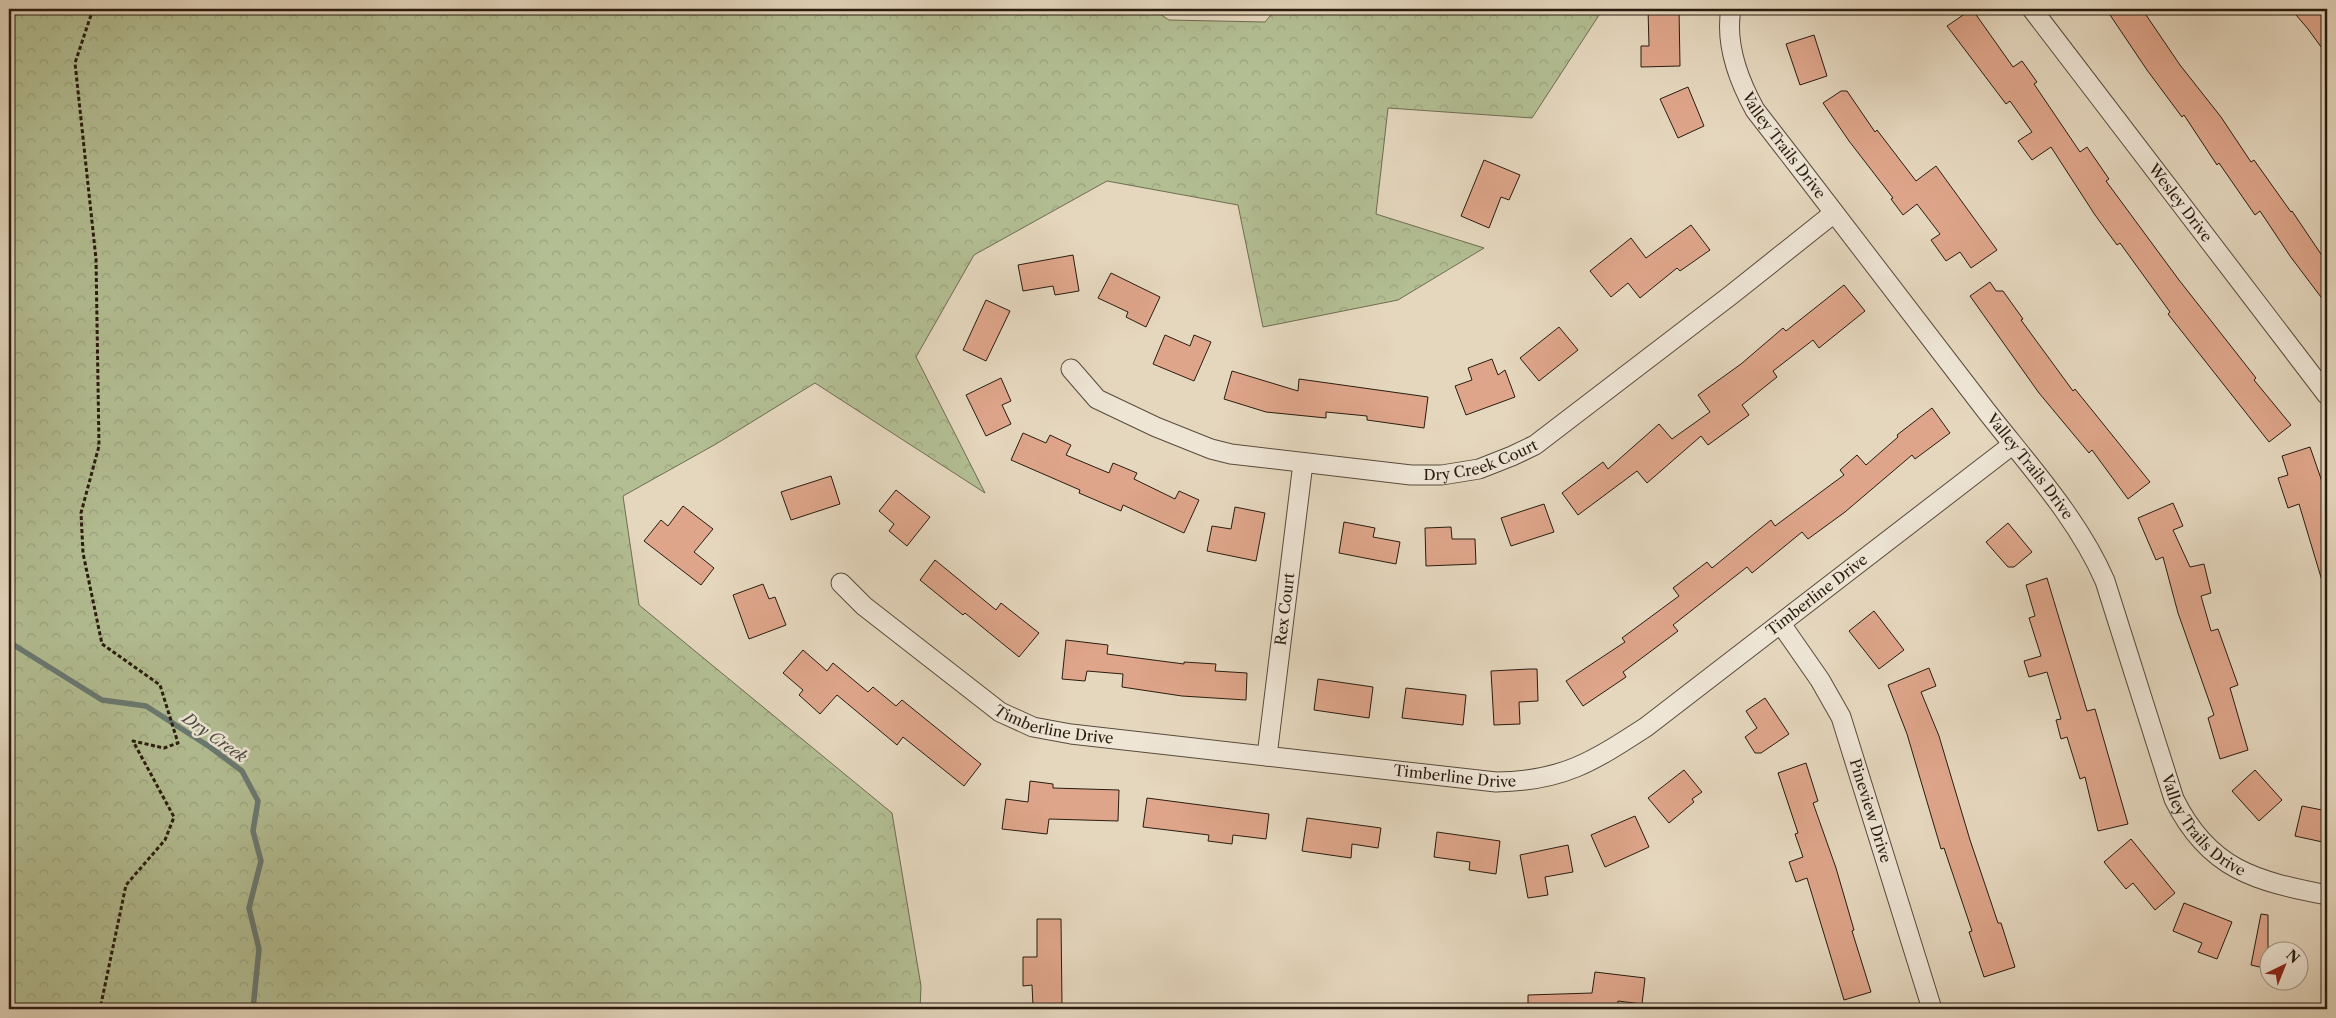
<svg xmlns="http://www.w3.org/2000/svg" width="2336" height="1018" font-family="'Libre Caslon Text',serif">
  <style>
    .forest { fill: url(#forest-crowns); stroke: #6e6d51 }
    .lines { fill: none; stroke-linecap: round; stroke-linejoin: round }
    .stream { stroke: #6a7a73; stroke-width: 5.5 }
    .building { fill: #dea58a; stroke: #291c0f }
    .minor-casing { stroke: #584b3b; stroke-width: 21 }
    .path { stroke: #291c0f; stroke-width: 3; stroke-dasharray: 4 2.5; stroke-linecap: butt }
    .minor { stroke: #eee5d5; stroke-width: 19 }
    .labels { text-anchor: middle; stroke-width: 5; stroke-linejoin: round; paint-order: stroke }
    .street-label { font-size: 15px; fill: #291c0f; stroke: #eee5d5 }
    .water-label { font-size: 16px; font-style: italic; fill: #4a4b41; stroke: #eee5d5 }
  </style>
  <defs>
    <pattern id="forest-crowns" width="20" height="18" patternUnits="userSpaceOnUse" patternTransform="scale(1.25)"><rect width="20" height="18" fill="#b3be93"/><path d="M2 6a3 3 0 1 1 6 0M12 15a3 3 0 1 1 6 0" fill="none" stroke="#9aa37e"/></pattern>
  </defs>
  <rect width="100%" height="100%" fill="#e5d7be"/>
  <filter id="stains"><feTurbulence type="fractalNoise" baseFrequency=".004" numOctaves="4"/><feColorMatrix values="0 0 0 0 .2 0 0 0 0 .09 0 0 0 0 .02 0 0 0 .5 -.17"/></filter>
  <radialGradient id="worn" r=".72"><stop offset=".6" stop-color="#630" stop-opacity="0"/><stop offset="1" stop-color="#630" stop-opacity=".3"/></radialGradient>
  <path class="forest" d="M9,9H1152L1169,20L1265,22L1276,9H1603L1532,118L1388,108L1376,214L1484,248L1398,300L1263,327L1238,205L1107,181L974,255L916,357L985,493L815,383L716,444L623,496L639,605L892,813L921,986L920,1009H9Z"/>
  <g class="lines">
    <path class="stream" d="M9,642L102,700L146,706L210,747L242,771L258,801L253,831L261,861L249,908L259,949L253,1009"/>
  </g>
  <path class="building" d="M1648,9H1679L1680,66L1641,67V46H1649Z
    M1972,9L2013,67L2022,61L2037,82L2034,84L2080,152L2087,147L2109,179L2106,181L2179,280L2256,378L2254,380L2291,425L2269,442L2168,314L2170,312L2120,243L2117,245L2095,215L2051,147L2032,160L2018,141L2032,132L2010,101L2006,104L1947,26Z
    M2106,9H2142L2180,65L2221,117L2251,162L2254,160L2291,212L2292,211L2327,263V305L2290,256L2260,211L2255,215L2219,163L2217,165L2184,115L2182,117L2147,70Z
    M2291,9H2327V55L2308,29Z
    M1814,35L1827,76L1800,85L1786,44Z
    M1688,87L1704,126L1678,138L1660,99Z
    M1841,91H1847L1875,132L1877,130L1916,181L1936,166L1997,250L1971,268L1960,252L1946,261L1931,240L1940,234L1917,204L1903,215L1891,199L1893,198L1849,141L1823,103Z
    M1484,160L1520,175L1509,200L1501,197L1489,228L1461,216Z
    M1691,225L1710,250L1680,271L1677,268L1640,298L1628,283L1611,297L1590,271L1631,238L1646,258Z
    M1073,255L1079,291L1055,295L1053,286L1023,291L1018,265Z
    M1111,273L1160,297L1146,327L1126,317L1128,312L1098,298Z
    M1990,282L1996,291H2003L2023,319L2021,320L2073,391L2075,389L2150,482L2128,499L2092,450L2089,453L2039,393L1970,296Z
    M1844,285L1865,311L1819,348L1813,340L1773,371L1777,377L1742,405L1749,415L1708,445L1701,436L1647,483L1637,471L1578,515L1562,493L1603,462L1608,469L1659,424L1672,439L1710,412L1698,395L1741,364L1783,328L1786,331Z
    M986,300L1010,311L986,361L963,350Z
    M1559,327L1578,350L1539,381L1520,358Z
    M1165,335L1190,346L1194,335L1211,342L1194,381L1153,364Z
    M1492,359L1498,375L1505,370L1515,397L1466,415L1455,386L1472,380L1468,368Z
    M1232,371L1298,391L1299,379L1428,397L1424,428L1367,420V416L1326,412V418L1266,412L1224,399Z
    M1001,378L1011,401L1002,405L1011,424L986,436L966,395Z
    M1932,408L1950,433L1915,459L1912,455L1845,512L1808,539L1802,532L1752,573L1747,567L1673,625L1678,631L1623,672L1626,677L1583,706L1566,681L1625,642L1622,638L1679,596L1673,588L1707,562L1712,568L1771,520L1775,526L1844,475L1840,470L1857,455L1866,465L1898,437L1897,435Z
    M1023,433L1046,443L1050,435L1071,445L1066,455L1109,473L1113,463L1137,473L1134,479L1175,499L1179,491L1199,500L1184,533L1123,505L1121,511L1079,493L1080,490L1011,460Z
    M2310,447L2327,496V583L2323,584L2299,504L2288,508L2278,478L2288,475L2282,456Z
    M831,476L840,504L791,520L781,492Z
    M896,490L930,517L907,546L889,531L894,524L879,511Z
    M2173,503L2183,526L2173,530L2190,567L2204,564L2211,593L2201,596L2211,631L2218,629L2238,685L2230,688L2248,750L2220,759L2208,718L2214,715L2178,613L2163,557L2156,560L2138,518Z
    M1544,504L1554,532L1511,546L1501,518Z
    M683,506L713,529L694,552L714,568L701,585L644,541L661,520L668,526Z
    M1235,507L1265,513L1256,561L1207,551L1212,526L1231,529Z
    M1344,522L1375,528L1373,537L1400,542L1396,564L1339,553Z
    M2008,523L2032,552L2014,567H2008L1986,542Z
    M1451,527L1452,539H1475L1476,564L1426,566L1425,528Z
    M935,560L996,610L1001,603L1039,633L1019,657L965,613L963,615L920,580Z
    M2047,578L2087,711L2095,709L2128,824L2098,831L2085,777L2080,779L2067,737L2061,739L2056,720L2061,719L2047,672L2029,677L2024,661L2041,656L2029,618L2035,616L2026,585Z
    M763,584L769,599L775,597L786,625L749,639L733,595Z
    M1874,611L1904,650L1879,669L1849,631Z
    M1066,640L1108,645L1107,654L1184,664V662L1216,664L1215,671L1247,673L1246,700L1182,696L1122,687L1123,674L1087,671L1085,681L1062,679Z
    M803,650L827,671L833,663L868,692L873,687L896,706L902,700L981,764L964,786L903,737L897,745L837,695L820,714L799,695L803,690L783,673Z
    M1929,668L1936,686L1921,692L1939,736L1970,840L1998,923H2001L2015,967L1984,977L1969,932L1972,931L1944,848L1941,849L1907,734L1888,685Z
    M1530,669H1537L1538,701L1519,702L1520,724L1494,725L1491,671Z
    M1318,679L1373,687L1369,718L1314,710Z
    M1406,688L1466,695L1463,725L1402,718Z
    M1765,698L1789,734L1761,753H1755L1745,737L1757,728L1746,711Z
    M1806,763L1818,801L1813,803L1836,868L1854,930L1852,931L1871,992L1844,1000L1807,878L1796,882L1789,862L1803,857L1795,834L1798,833L1778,773Z
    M1684,770L1702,792L1692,799L1694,802L1669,823L1648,798Z
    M2255,770L2282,800L2259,821L2232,791Z
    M1030,781L1053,784V788L1119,790L1118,821L1049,819L1047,834L1002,829L1006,799L1028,802Z
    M1147,798L1269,814L1266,839L1233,835L1232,844L1208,841L1209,835L1143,827Z
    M2302,806L2327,811V843L2295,836Z
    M1635,816L1649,847L1605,867L1591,835Z
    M1307,818L1381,828L1378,848L1352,844L1351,858L1302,851Z
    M1437,832L1500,841L1496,874L1469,870L1470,862L1434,857Z
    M2131,839L2175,893L2155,910L2133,883L2126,889L2104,862Z
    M1568,845L1573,872L1545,877L1548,895L1528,898L1520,855Z
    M2184,903L2232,922L2217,959L2198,952L2202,943L2173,931Z
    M2261,914L2268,915V969L2251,965Z
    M1037,919H1061L1062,1006H1033L1032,985L1023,986V957H1037Z
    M1595,972L1645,978L1642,1004L1618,1001L1617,1009H1528V995L1592,993Z"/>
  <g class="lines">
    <defs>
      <g id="minor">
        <path id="s1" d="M1731,9C1725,43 1739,81 1755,110C1832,209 1908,309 1984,408C2026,462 2078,518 2105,581L2174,799C2209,870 2256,881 2327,895"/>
        <path id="s2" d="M2032,9L2327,395"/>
        <path id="s3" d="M1071,369L1097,399L1156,427L1211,449L1231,454L1411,475H1442L1479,469L1512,456L1535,445L1731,295L1834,213"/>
        <path id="s4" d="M841,583L864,606L1000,712L1033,727L1071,734L1496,782C1563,781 1592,762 1646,727L2012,445"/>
        <path id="s5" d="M1781,624L1820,680L1841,717L1932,1009"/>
        <path id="s6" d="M1267,756L1303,463"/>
      </g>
    </defs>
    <use href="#minor" class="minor-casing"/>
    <path class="path" d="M93,9L75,63L96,259L99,446L81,513L83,553L102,644L160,685L178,743L164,748L133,741L174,817L165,840L126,885L100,1009"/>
    <use href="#minor" class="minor"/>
  </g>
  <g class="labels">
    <g class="street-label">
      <text dy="5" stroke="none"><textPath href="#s1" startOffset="151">Valley Trails Drive</textPath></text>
      <text dy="5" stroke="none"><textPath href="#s2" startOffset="244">Wesley Drive</textPath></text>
      <text dy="5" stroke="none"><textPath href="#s3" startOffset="438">Dry Creek Court</textPath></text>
      <text dy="5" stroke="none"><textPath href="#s1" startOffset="556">Valley Trails Drive</textPath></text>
      <text dy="5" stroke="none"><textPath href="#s4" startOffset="1086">Timberline Drive</textPath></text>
      <text dy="5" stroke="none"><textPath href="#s6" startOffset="148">Rex Court</textPath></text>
      <text dy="5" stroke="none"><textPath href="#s4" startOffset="261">Timberline Drive</textPath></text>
      <text dy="5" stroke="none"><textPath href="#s4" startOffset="666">Timberline Drive</textPath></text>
      <text dy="5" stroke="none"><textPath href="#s5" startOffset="209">Pineview Drive</textPath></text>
      <text dy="5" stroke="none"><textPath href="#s1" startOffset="961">Valley Trails Drive</textPath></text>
    </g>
    <g class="water-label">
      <text transform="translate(215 737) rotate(35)" y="6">Dry Creek</text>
    </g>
  </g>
  <rect width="2336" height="1018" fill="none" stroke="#e5d7be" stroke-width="30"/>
  <rect x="10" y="10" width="2316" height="998" fill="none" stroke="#291c0f" stroke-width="2.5"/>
  <rect x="15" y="15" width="2306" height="988" fill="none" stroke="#291c0f"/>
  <g transform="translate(2284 966) rotate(43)"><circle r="24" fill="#eee5d5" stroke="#9f9586"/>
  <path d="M0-4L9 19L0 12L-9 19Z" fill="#8f2418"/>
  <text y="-8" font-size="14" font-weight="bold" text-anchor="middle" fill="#291c0f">N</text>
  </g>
  <rect width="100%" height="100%" filter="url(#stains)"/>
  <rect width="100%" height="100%" fill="url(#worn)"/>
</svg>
